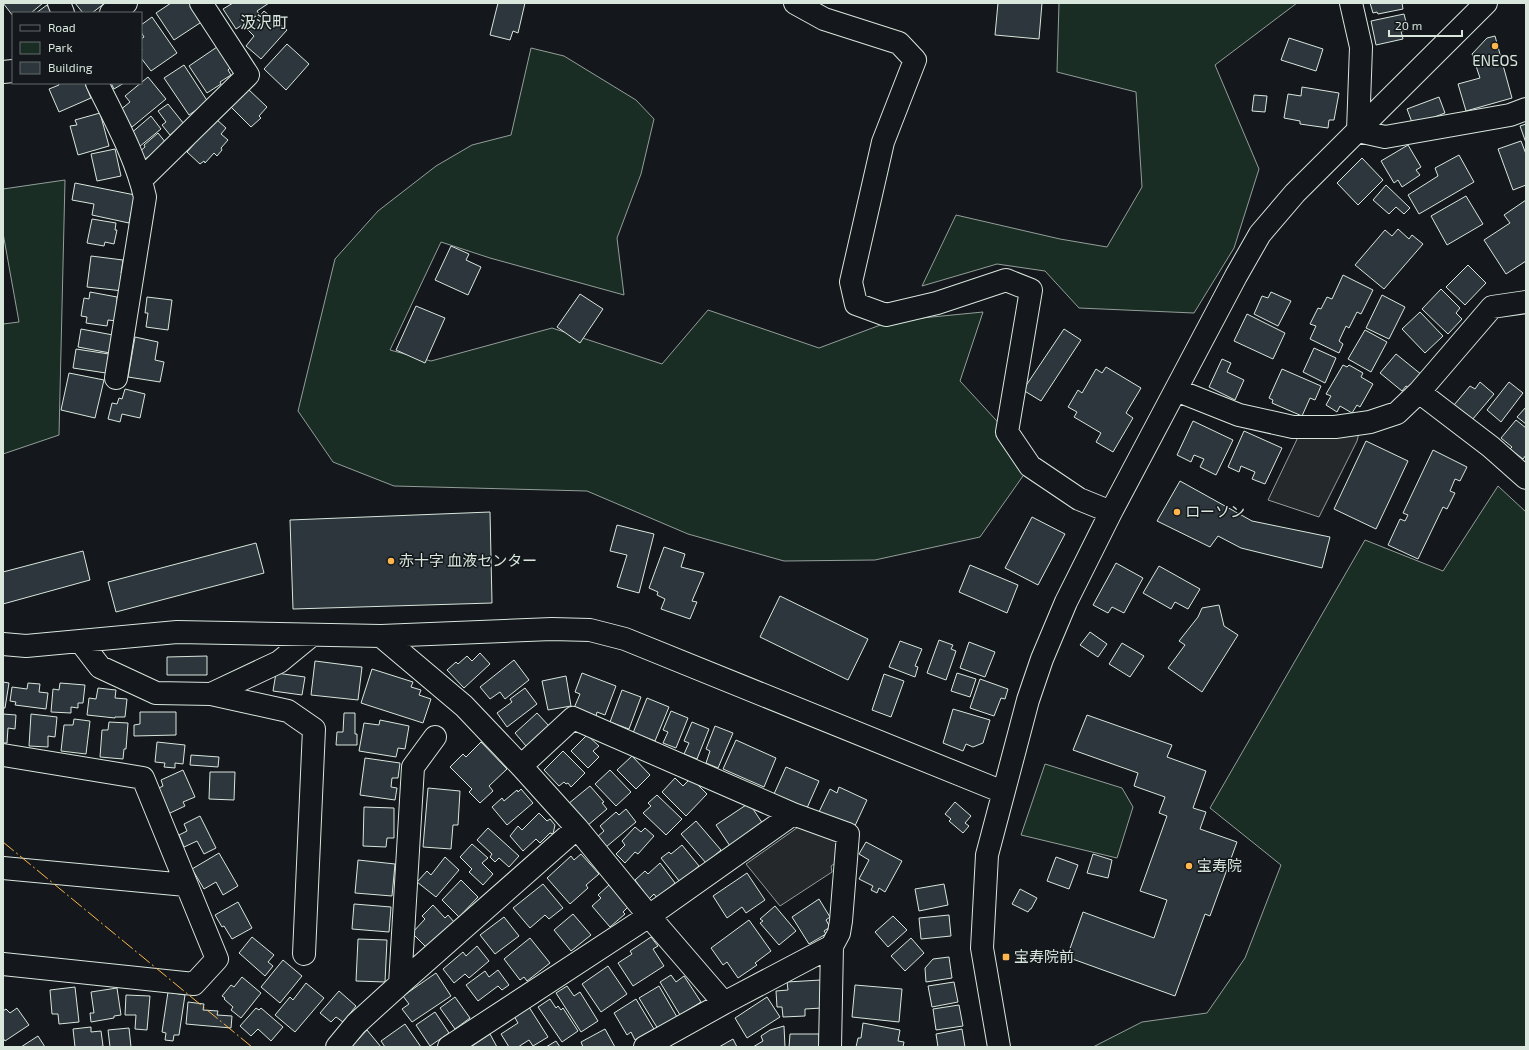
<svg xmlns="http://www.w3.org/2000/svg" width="1529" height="1050" font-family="'Exo 2','Noto Sans JP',sans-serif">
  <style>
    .green { fill: #1a2d24; stroke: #939e99 }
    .parking { fill: #24282b; stroke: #939e99 }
    .building { fill: #2c363c; stroke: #d8e6dc }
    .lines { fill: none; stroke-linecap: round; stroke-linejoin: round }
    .minor-casing { stroke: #d8e6dc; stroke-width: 24 }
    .minor { stroke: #14181c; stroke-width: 22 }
    .power { stroke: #ffb74d; stroke-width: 1; stroke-dasharray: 14 3 2 3; stroke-linecap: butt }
    .poi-dot { fill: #ffb74d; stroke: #14181c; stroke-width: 1.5 }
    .labels { text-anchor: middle; stroke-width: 3; stroke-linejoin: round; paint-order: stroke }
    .poi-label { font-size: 15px; fill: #d8e6dc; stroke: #14181c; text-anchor: start }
    .neighbourhood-label { font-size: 16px; fill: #d8e6dc; stroke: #14181c }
  </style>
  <rect width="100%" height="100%" fill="#14181c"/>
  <path class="green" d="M1059,3H1297L1215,65L1259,169L1234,248L1194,313L1079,308L1045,271L997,264L922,286L956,215L1060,239L1107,247L1142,187L1136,92L1057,72Z
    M531,48L564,56L636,100L654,119L641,174L617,238L624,295L490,258L441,242L390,350L431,361L552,328L662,364L708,310L819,348L891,321L983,312L960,381L1007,432L1030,466L980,537L875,560L784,561L688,534L587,491L394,486L333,462L298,411L335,259L378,211L436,166L472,145L511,135Z
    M65,180L59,435L3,454V324L19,322L3,233V189Z
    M1498,486L1526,512V1047H1093L1142,1022L1207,1013L1245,958L1281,865L1210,808L1365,540L1443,571Z
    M1045,764L1122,788L1133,807L1117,858L1021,835Z"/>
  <path class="parking" d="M1359,433L1357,441L1319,517L1268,500L1299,435Z
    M801,825L841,841L840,860L831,866L832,872L780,906L746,864Z"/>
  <path class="building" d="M3,3H43L31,13H13V16Z
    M75,3H105L92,13H83Z
    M171,3H191L203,21L174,40L156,13Z
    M233,3H269L257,11L259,14L236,29L223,9Z
    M498,3H525L518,33L513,31L510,40L490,35Z
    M998,3H1042L1039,39L995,35Z
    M1370,3H1402L1403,9L1378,14L1377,12L1373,13Z
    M47,5L53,13H36Z
    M264,11L287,30L261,59L246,46L254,36L248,30Z
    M1404,14L1408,30L1401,31L1403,39L1376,45L1371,21Z
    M152,17L177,53L151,71L141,58V51L142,50L141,48V39L144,37L141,32V25Z
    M1495,36L1512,98L1466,111L1458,84L1480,78L1472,54L1487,38Z
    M1289,38L1323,49L1316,71L1281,60Z
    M287,44L309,64L286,90L264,69Z
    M217,47L231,67L228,70L231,75L220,82L221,84L207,93L189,66Z
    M184,65L208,102L189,115L164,78Z
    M148,77L166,99L132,127L119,111L130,102L125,96Z
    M58,83H85L91,98L59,112L49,89L59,85Z
    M111,83H124L114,89Z
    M1302,87L1339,93L1334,120H1329L1328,128L1300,124V121L1284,118L1288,94L1301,96Z
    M248,89L267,107L259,116L261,118L251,127L231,107Z
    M1254,95L1267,96L1265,112L1252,111Z
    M1439,97L1445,113L1413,125L1407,109Z
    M168,104L184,124L170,135L162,125L166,122L158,111Z
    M100,113L109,146L78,155L70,126L77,125L75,120Z
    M151,116L161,129L139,147L129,135Z
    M216,119L226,128L221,134L228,140L221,148L222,150L217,156L214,153L205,163L204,161L200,164L187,152Z
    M1526,124V143L1520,126Z
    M158,133L166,143L144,160L138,153L145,147L144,145Z
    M1521,141L1526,154V185L1513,190L1498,149Z
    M1408,145L1421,167L1416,170L1420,175L1402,187L1398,180L1394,183L1381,161Z
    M115,149L121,176L97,181L91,154Z
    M1459,155L1474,182L1419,214L1408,195L1438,176L1435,168Z
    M1362,158L1383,180L1358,205L1337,183Z
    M75,183L135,195L129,223L92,215L94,204L72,200Z
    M1386,185L1410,208L1404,214L1396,207L1389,214L1373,200Z
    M1466,196L1483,224L1447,245L1431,216Z
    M1526,200V261L1506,274L1484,240L1510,223L1504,215Z
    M92,219L116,223L115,230H117L114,244L105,242L104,246L87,243Z
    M1398,229L1409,239L1412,235L1423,244L1384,289L1355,265L1385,230L1392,236Z
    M451,246L469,254L466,260L481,267L468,295L435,280Z
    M91,256L123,260L121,273H125L123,291L87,287Z
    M1468,265L1486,283L1465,305L1446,287Z
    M1343,275L1373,290L1361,314L1357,312L1349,328L1346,326L1339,341L1343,344L1339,353L1310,339L1316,326L1310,324L1318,308L1321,309L1327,297L1332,299Z
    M1441,289L1460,308L1456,313L1462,319L1448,334L1422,309Z
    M90,292L117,297V302L120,303L117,321L108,320L107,326L86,323L87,317L81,316L84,298L89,299Z
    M1271,292L1291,301L1278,326L1254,314L1262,296L1268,298Z
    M580,294L603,309L580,343L557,327Z
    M1382,295L1405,307L1389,339L1366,328Z
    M147,297L172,300L168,330L146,327L148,313H145Z
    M416,306L445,318L425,363L396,350Z
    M1420,312L1443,336L1425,353L1402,329Z
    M1247,314L1285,333L1273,359L1234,341Z
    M81,329L113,335L110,353L78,347Z
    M1064,329L1081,340L1041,401L1023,390Z
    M1365,330L1387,342L1371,372L1348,359Z
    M135,337L158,342L155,360L164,362L160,382L128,377Z
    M1314,348L1336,358L1325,383L1303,372Z
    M76,349L109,354L106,373L73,368Z
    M1396,354L1422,375L1411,389L1406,386L1402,391L1380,373Z
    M1222,359L1231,363L1227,372L1244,380L1235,400L1209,387Z
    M1343,365L1347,367L1349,365L1363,373L1361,377L1373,384L1360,407L1357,405L1352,413L1340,406L1337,412L1326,405L1331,396L1326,394Z
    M1106,367L1141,388L1126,413L1133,418L1113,452L1096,442L1101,433L1074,417L1077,412L1068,407L1078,390L1082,393L1096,369L1102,373Z
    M1282,369L1321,386L1315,400L1310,398L1302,416L1272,403L1273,400L1269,398Z
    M69,373L104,380L95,418L61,410Z
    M1480,382L1494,394L1472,420L1454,405L1470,386L1475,389Z
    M1509,382L1523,393L1501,422L1487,410Z
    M125,389L145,394L140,418L122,414L120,422L108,419L112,403L117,404L119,398L122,399Z
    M1526,407V424L1517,417Z
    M1516,420L1526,428V455L1523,459L1510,449L1512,447L1501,438Z
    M1193,421L1233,440L1216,475L1200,467L1204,459L1194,455L1191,462L1177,455Z
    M1244,431L1282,448L1265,484L1252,479L1255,472L1241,466L1239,472L1228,467Z
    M1366,441L1408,461L1376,529L1334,509Z
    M1433,450L1467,467L1460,481L1455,479L1450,491L1455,493L1447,509L1443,507L1418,559L1388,545L1400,519L1405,521L1408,515L1403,513Z
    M1180,481L1252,521L1330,537L1322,568L1241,548L1218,536L1210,547L1157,521Z
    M490,512L492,603L293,609L290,520Z
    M1032,517L1065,534L1038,585L1005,568Z
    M617,525L654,534L639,593L617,587L627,555L610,551Z
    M256,543L264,573L116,612L108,582Z
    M664,547L685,554L681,567L704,573L692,601L697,602L690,619L661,609L665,599L657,595L658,592L649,588Z
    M83,551L90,580L3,604V572Z
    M1116,563L1143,578L1124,613L1112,607L1108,613L1093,605Z
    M970,565L1018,585L1007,613L959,592Z
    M1159,566L1200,589L1188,609L1175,602L1171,609L1143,593Z
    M780,596L868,639L848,680L760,637Z
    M1219,605L1224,626L1238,635L1202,692L1168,668L1185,645L1179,641L1198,617L1202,608Z
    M1090,632L1107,644L1098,657L1080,645Z
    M939,640L953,645L951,649L956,651L946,680L927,673Z
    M900,641L922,649L915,666L918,667L915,677L889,667Z
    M969,642L995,652L985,677L960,668Z
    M1122,643L1144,656L1130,677L1109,664Z
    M480,653L490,664L464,688L447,670L456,662L458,664L467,656L472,661Z
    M207,656V675H167V657Z
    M514,660L529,680L505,699L500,692L490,699L480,687Z
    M315,661L362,667L358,700L311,695Z
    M372,669L413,682L411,687L421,690L419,695L431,699L423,723L361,703Z
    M276,673L305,677L302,695L273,691Z
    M582,673L616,686L605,715L597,712L596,716L574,708L580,694L575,692Z
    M957,673L976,679L970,697L951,691Z
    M884,674L904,681L891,717L872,710Z
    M566,676L571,706L548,710L542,681Z
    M980,679L1008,689L1005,699L1001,698L994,716L970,708Z
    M3,682L9,683L5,708H3Z
    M28,683L40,684L39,692L48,693L46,709L15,705L16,702L10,701L12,687L27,689Z
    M60,683L85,685L83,703H78V708L71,707V713L51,712L53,689L59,690Z
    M98,688L116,690L115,698L127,699L125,717H115V718L87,715L89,698L96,699Z
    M525,688L537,704L507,727L497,713L512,702L510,699Z
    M622,690L641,697L629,729L610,722Z
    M647,698L669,707L655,741L633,733Z
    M953,709L990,720L983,743L973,747L966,744L963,751L943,743Z
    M671,711L688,718L676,748L663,743L668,732L663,730Z
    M140,712H176V735L134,736V725L140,724Z
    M344,713H355V734H357V745H336L337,732H343Z
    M537,713L549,726L526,746L515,733Z
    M3,714L16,715L15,729L8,728L7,743H3Z
    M31,714L57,717L55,737L48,736V747L29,746Z
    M1087,715L1172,745L1167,757L1206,771L1193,808L1206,812L1200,829L1237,842L1210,916L1205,914L1175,996L1067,957L1083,912L1154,938L1167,900L1140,891L1167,816L1159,813L1165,797L1134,786L1138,773L1073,750Z
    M74,719L90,721L86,754L61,751L64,725H73Z
    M380,720L409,726L405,749L398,748L396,757L359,751L364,723L379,725Z
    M109,722L128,723L126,749H124L123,759L100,757L102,730H108Z
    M692,722L709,729L697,759L684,754L689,743L684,741Z
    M715,726L733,733L718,768L706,763L710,751L706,749Z
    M587,735L599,746L593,751L599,757L588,768L571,751Z
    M736,740L776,758L764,787L723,769Z
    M157,742L185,745L183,764L175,763V768L164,767L165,763L155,762Z
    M481,742L507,769L489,786L493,791L480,803L469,792L472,789L450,767L463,754L466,757Z
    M563,751L585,773L571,787L568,783L566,784L564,782L559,786L544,770Z
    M191,755L219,757L218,767L190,765Z
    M632,756L650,775L636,789L617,770Z
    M365,758L400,763L398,778H392L391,787L397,788L395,800L360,795Z
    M786,767L819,781L807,808L774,794Z
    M183,770L195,797L183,802L185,806L168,814L157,789L163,786L161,780Z
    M610,770L631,792L616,806L595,784Z
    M210,772H235L234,800L209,799Z
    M675,778L683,786L691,778L707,794L686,816L662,792Z
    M590,786L604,802L602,803L607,809L587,826L568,804Z
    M839,787L867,800L853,830L818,814L830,789L837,793Z
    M428,788L460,791L458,825H453L451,849L423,847Z
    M521,789L533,803L507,825L492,807L502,798L504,801L517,790L518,792Z
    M657,795L682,819L666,835L643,813L651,806L648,803Z
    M955,802L971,816L965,823L969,826L963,833L949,821L951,819L945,814Z
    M749,803L763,824L730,846L716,825Z
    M364,807L394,808V838H387L386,847L363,846Z
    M626,809L636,822L606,847L597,837L604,831L600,826L616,812L619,815Z
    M539,813L547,821L550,819L555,825L553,834L550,833L540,843L536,839L523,851L510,836L518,826L522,830Z
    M200,816L216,848L204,854L197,841L184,847L179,835L187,831L184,824Z
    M696,821L721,850L706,863L681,834Z
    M635,827L641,832L645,828L654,836L638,854L635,852L625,863L616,854L625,845L622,841Z
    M488,828L519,856L509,867L499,858L495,862L490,857L492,854L477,840Z
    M866,842L902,861L885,892L879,888L877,893L871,890L873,886L859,879L869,860L859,854Z
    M472,844L488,858L482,863L493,874L483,885L469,872L472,869L460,857Z
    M682,845L699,866L680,882L661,858L669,852L671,854Z
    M219,853L238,886L223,895L216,882L204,889L192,869Z
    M581,854L599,874L586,885L588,888L570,904L547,878L571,856L574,860Z
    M1093,854L1112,860L1108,878L1087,873Z
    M445,857L459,870L436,897L417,882L427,871L431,875Z
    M1056,857L1078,865L1069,889L1047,881Z
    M358,860L395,864L392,896L355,893Z
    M660,863L675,883L657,898L654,894L649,899L635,880L645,871L648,874Z
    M747,873L765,900L746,913L742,907L727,918L713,896Z
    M461,880L478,897L459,917L442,900Z
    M543,884L563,908L549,919L545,915L530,928L513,908Z
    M944,884L948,905L919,911L915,889Z
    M609,885L628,907L623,912L625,914L610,927L592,906L601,898L598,895Z
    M1020,889L1037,898L1031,909H1030L1028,912L1012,904Z
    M819,899L830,917L826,920L830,927L824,931L826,934L809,944L792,917Z
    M238,902L252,928L232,939L224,926L222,927L215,915Z
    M354,904L391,907L389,932L352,929Z
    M433,905L445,918L448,915L454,922L427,948L412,933L425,919L422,916Z
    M775,906L796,931L779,945L760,923L763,921L760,919Z
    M573,914L591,935L571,951L554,930Z
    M949,915L951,936L921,939L919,918Z
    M893,916L907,930L888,947L875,932Z
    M504,917L519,936L495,954L480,935Z
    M749,920L771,951L755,963L757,965L738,978L727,962L723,965L711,948Z
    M252,937L274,955L268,962L273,966L265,976L239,953Z
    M651,937L658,946L653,949L664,966L633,986L618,963L632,954L630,951Z
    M530,938L550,963L527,981L524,977L520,980L504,959Z
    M911,938L924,953L905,971L891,956Z
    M358,939L387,940L385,982L356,981Z
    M477,946L489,961L469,978L465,974L454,983L443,969L463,952L466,956Z
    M949,957L952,978L926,982L925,968L933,959Z
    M283,960L302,976L280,1003L261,987Z
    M608,966L627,994L601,1012L582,984Z
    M498,970L509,985L502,990L498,986L478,1001L466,985L485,971L489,977Z
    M436,973L451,996L412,1022L402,1009L409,1004L403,996Z
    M671,975L676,982L684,976L701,1002L680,1015L660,982Z
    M242,977L261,993L241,1018L231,1010L233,1007L224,999L225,998L222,996L231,985L234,987Z
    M821,980L822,1008L805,1009V1016L783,1017L782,1007H777L776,991L788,990L787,982Z
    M954,982L958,1002L932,1007L928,986Z
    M306,983L324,998L295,1032L275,1015L290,997L293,1000Z
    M855,985L902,989L899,1022L852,1017Z
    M567,986L574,996L580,992L598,1021L581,1032L556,993Z
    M659,986L677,1017L658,1029L639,998Z
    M75,987L79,1022L59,1024L58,1014H52L50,990Z
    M117,988L121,1015L114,1016V1018L91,1022L90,1013H94L91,992Z
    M339,991L356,1006L343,1022L336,1017L331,1022L320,1013Z
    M168,992L185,995L179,1035H174L173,1041L165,1040L166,1033L162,1032Z
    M126,995L150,996L147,1030L135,1029L136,1015H125Z
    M455,997L470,1018L455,1029L440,1008Z
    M767,997L780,1017L747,1038L735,1018Z
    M550,999L556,1008L558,1006L561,1010L563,1008L578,1031L562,1042L538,1007Z
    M636,999L654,1029L635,1040L631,1032L627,1035L614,1013Z
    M188,1002L204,1004L203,1010L218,1011L217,1015L232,1016L231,1028L186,1024Z
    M959,1005L963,1026L936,1030L933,1009Z
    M529,1007L548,1037L533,1046L529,1040L518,1047H509L501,1034L518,1023L514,1016Z
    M17,1008L29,1025L5,1041L3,1038V1011L6,1009L10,1013Z
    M256,1008L259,1010L261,1008L283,1027L271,1041L258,1029L251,1036L240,1026Z
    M435,1012L449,1033L430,1046L416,1025Z
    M863,1023L900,1030L898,1041L904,1042L903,1047H856L858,1038H861Z
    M405,1024L421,1047H385L381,1041Z
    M784,1026L785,1047H753L763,1041L761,1036L770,1030Z
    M91,1027V1032L101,1031L103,1046L99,1047H75L73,1029Z
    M129,1028L131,1047H110L108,1030Z
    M605,1029L615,1047H583L581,1042Z
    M962,1029L965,1047H938L936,1034Z
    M367,1030L381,1047H351Z
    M490,1034L497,1047H472V1046Z
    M790,1034H819V1047H789Z
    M38,1036L45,1047H21Z
    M733,1039L737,1047H719Z
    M556,1041L560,1047H546Z"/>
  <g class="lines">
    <defs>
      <path id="minor" d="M59,3L63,13
        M795,3L824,19L899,43L915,60L883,142L851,282L856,304L886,315L937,303L1006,280L1031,290L1007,432L1030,466L1079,499L1111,512
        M1351,3L1361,47L1358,131L1385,137L1510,115L1526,109
        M111,13L126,3
        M3,72L13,71
        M97,83C115,120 136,157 145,197L116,378
        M141,180L248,75L201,3
        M1176,390L1239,415L1293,427H1335L1370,422L1397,413L1419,392L1492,307L1526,302
        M1419,392L1491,447L1526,478
        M381,636L464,706L521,766L577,828L649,916L724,1003
        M80,641L100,667L156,693L211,694L288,711L314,729L304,954
        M3,644L26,646L177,632L381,636L552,629L590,630L625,639L1003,792
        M211,694L279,662L312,635
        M3,755L143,778L217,959L194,984L3,964
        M521,766L573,718L793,814L848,834L841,921L839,933L832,946L724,1003L645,1047
        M3,868L186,885
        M400,984L413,767L435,737
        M337,1047L356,1024L400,984L577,828
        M449,1047L649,916L793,814
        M830,1047L832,946
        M999,1047L982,948L987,855L1028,700L1042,659L1066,602L1111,512L1236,276L1260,234L1295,193L1486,3"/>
    </defs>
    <use href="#minor" class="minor-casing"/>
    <use href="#minor" class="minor"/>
    <path class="power" d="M3,842L252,1047"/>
  </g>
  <g class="poi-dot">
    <circle cx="1495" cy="46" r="4"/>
    <circle cx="1177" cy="512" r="4"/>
    <circle cx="391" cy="561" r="4"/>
    <circle cx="1189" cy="866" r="4"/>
    <rect x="1002" y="953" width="8" height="8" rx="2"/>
  </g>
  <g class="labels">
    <g class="poi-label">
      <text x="1495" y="66" text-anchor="middle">ENEOS</text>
      <text x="1185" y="517">ローソン</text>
      <text x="399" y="566">赤十字 血液センター</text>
      <text x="1197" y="871">宝寿院</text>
      <text x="1014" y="962">宝寿院前</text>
    </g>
    <g class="neighbourhood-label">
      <text x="264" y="28">汲沢町</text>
    </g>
  </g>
  <rect width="1529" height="1050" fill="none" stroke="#d8e6dc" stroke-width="8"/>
  <rect x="12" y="12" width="130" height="72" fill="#14181c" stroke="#626a69"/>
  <rect x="20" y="25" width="20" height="6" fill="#14181c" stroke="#626a69"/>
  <text x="48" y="32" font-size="12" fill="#d8e6dc">Road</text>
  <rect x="20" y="42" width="20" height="12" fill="#1a2d24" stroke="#626a69"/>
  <text x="48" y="52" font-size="12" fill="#d8e6dc">Park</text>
  <rect x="20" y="62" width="20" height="12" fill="#2c363c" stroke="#626a69"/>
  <text x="48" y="72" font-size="12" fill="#d8e6dc">Building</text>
  <path d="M1389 30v6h73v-6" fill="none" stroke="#d8e6dc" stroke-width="2"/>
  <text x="1395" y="30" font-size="12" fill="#d8e6dc" stroke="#14181c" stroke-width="3" paint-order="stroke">20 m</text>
</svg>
